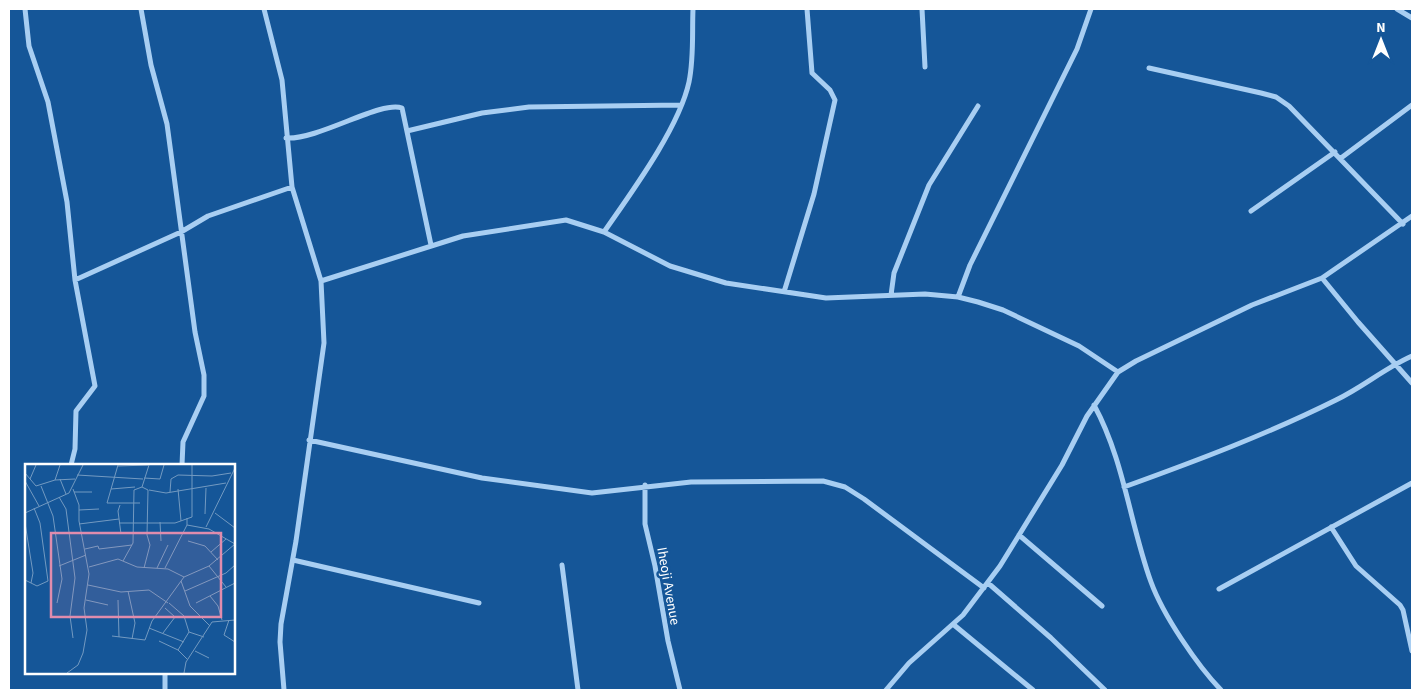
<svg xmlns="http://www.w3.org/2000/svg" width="1421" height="699" font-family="'Source Sans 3',sans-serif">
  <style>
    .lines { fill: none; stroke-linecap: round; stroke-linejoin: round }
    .minor { stroke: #a8cef2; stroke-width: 5 }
    .labels { text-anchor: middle; stroke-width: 5; stroke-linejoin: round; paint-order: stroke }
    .street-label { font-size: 14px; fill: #fff; stroke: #155698 }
    .inset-road { fill: none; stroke: #739ac1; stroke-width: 1 }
    .view { fill: #e08cad; fill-opacity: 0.15; stroke: #e08cad; stroke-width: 2.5 }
    .inset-edge { fill: none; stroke: #fff; stroke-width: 2.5 }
  </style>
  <rect width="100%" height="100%" fill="#155698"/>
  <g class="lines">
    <path class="minor" d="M25,9L29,46L48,102L67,202L75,280L95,386L76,411L75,449L71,465
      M141,9L151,65L167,124L195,332L204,375V396L183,442L182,465
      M264,9L282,80L292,187L321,281L324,343L296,541L281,624L280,642L284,690
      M922,9L925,67
      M1397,9L1412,18
      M1149,68L1261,93L1276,97L1289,106L1403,224
      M407,131L482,113L529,107L681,105
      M286,138C319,140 381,100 402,108L431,245
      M1341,158L1412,105
      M1251,211L1335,152
      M604,232C631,193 679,128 689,82C694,58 692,33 693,9
      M1322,278L1358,322L1412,383
      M75,280L181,232L208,216L292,187
      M321,281L463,236L566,220L604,232L670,266L726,283L826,298L925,294L958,297L978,302L1003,310L1079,346L1118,372
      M784,292L814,194L835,100L830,90L812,73L807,9
      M891,295L894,273L929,185L978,106
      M958,297L970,265L1077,49L1091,9
      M1094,405C1124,460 1130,524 1151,582C1163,615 1197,665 1221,690
      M309,440L482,478L592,493L691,482L823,481L845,487L864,499L984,588
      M645,485V524L655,566L668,641L680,690
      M1124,487C1196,461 1268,434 1336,400C1363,387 1385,368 1412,356
      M1331,527L1356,566L1400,605L1403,610L1412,651
      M1019,535L1102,606
      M293,560L479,603
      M562,565L578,690
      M988,583L1051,638L1105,690
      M1219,589L1412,483
      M954,625L1033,690
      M165,690V673
      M886,690L909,663L963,615L1000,566L1062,465L1087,416L1118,372L1136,361L1252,305L1322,278L1412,216"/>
  </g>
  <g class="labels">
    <g class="street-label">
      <text transform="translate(669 586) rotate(80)" y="5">Iheoji Avenue</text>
    </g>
  </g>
  <g transform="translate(25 464)">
    <rect width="210" height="210" fill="#155698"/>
    <path class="inset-road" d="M93,1L82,39H115M93,2L123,1M0,9L11,22L30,16L50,15M52,11L118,15M119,14L135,15L139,1M5,15L11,1M35,15L41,30M30,16L35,1M0,17L14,42M16,22L28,52L37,115L32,139M117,23L124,1M86,25L110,23M153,25L156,57M124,26L141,29L201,19M49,28H67M145,28L146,15L153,11L187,12L206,9M34,33L41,45L50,114L45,152L48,174M95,41L93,47L96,70M54,46L74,45M0,49L44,29L58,1M190,49L210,64M180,50L181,24M135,58L136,77M0,59L8,109L6,119M94,59H150L167,53V1M54,60L94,55M162,61L184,65L210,80M181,63L210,4M163,77L180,82L193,96M60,85L73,82L74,85L107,81M186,88L201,75M98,97L108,79L109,26L117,23L123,26L122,71L125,81L119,104M34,102L61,91M184,102L201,123M64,103L93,95L112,103L143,105L159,113M132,104L143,81M140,104L162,61V54M0,116L12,122L23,117L15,59L9,44M156,117L165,142L185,162M63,121L96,128L124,126L143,139M103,127L110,159L107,175M160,127L201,109L210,101M185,132L193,142L197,156M61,136L83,141M93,136L94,173M144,139L159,152L164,168M171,139L210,119M204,156L199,171L210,178M124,164L159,178M164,168L179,173M138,169L150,153L140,144M87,172L120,176L127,157L159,113L184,102L210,80M134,177L153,186L162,195M153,186L164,168M170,187L184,194M42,209L53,201L58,189L62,166L59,144L64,110L54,57V41L48,25M159,209L161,198L187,158L210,156"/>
    <path class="view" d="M26,69H196V153H26Z"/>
    <rect width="210" height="210" class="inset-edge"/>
  </g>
  <rect width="1421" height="699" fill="none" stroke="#ffffff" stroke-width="20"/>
  <g transform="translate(1381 40)" stroke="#155698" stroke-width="4" paint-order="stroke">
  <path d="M0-4L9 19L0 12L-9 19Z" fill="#ffffff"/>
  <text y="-8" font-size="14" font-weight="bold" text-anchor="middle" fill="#ffffff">N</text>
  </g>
</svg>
